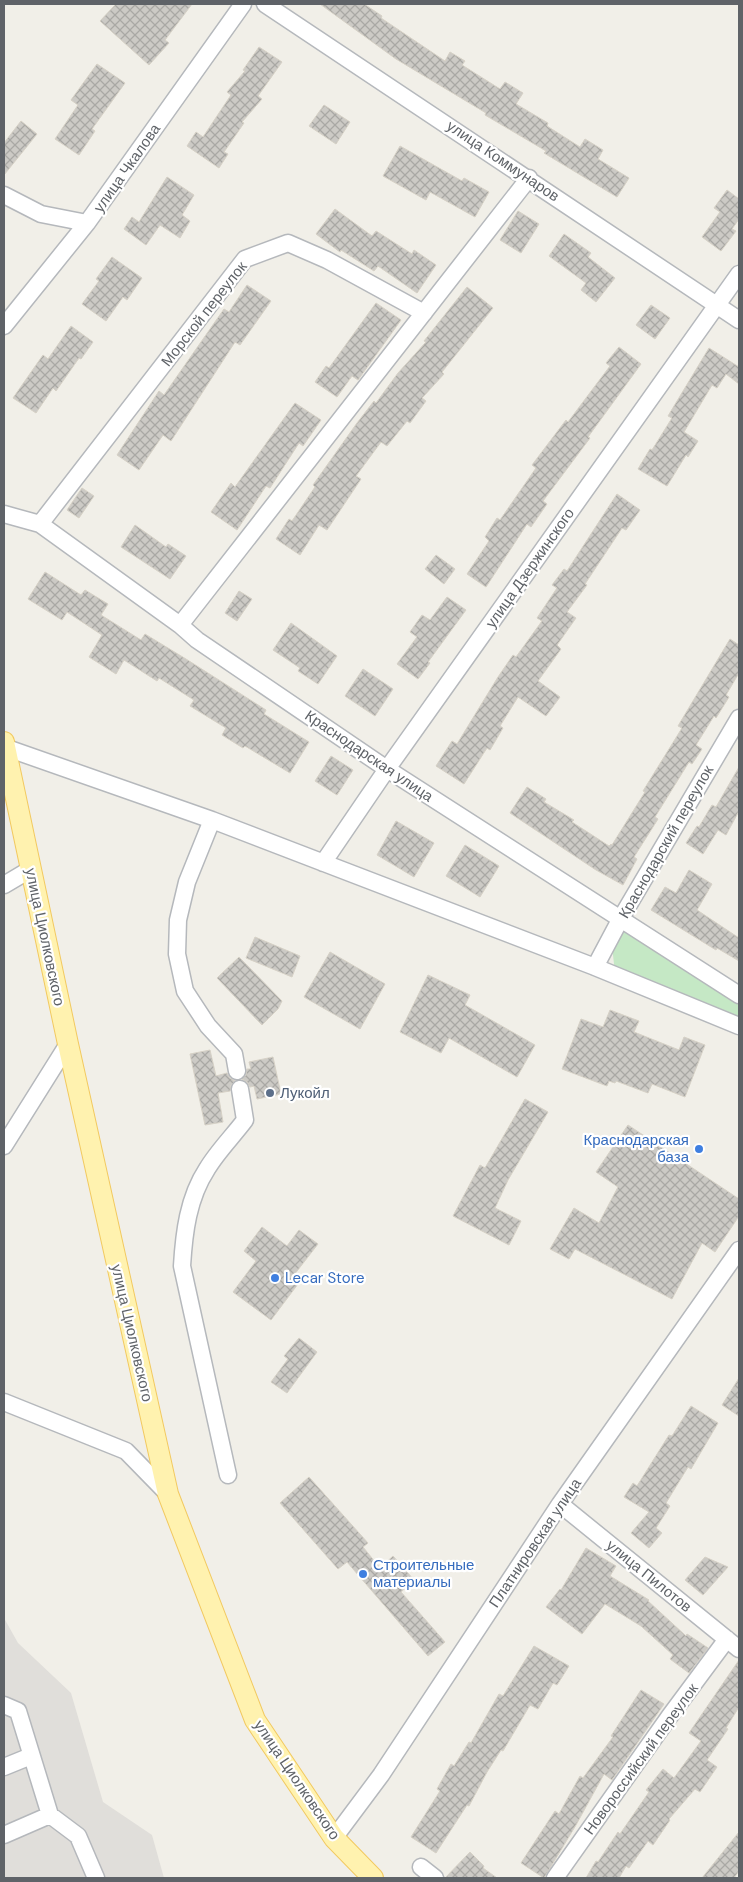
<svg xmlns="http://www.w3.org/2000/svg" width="743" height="1882" font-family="'DM Sans',sans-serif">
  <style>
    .industrial { fill: #e0deda }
    .green { fill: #c5e8c5 }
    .building { fill: url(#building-cross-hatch); stroke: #d6d1c6 }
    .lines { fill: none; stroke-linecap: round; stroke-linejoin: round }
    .minor-casing { stroke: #b5b8bc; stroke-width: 19 }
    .major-casing { stroke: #f2c960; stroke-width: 22 }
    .minor { stroke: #fff; stroke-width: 16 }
    .major { stroke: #fff2af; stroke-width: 20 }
    .service-dot { fill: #5c6f8a; stroke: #fff; stroke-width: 2 }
    .shop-dot { fill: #3f7fe0; stroke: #fff; stroke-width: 2 }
    .labels { text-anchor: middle; stroke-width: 4.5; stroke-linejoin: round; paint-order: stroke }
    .street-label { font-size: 15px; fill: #5f6368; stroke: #fff }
    .service-label { font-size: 15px; fill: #4e5e75; stroke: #fff; text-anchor: start }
    .shop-label { font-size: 15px; fill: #366cbe; stroke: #fff; text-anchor: start }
  </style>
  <defs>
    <pattern id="building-cross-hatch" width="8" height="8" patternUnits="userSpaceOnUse" patternTransform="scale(1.25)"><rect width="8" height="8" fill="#cccac5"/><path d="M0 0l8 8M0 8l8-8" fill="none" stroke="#a9a8a4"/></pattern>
  </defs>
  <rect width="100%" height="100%" fill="#f1efe8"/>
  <path class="industrial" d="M4,1618L18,1643L71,1693L103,1802L152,1835L164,1878H4Z"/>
  <path class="green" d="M624,929L739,1004V1019L615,973L612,946Z"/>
  <path class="building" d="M116,4H192L165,40L169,43L149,65L100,21Z
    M320,4H364L382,16L381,18L445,61L450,52L465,61L462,65L500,89L505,82L523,93L516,104L548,123L547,126L580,147L585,139L603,150L598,159L629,178L617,197L544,153L546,151L485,115L486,113L396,59Z
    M259,47L282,62L258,96L262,99L242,122L244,123L224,152L228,154L219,168L187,146L196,132L203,137L231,95L227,92L245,71L243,70Z
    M97,64L125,83L92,129L95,131L79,155L55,139L78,105L71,100Z
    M324,105L350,122L336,144L309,126Z
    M21,121L37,134L4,175V143Z
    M400,146L462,181L464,178L489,192L475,217L430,192L426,200L383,176Z
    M167,177L194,195L182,215L190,221L180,238L160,225L146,245L124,229L132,217L139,222Z
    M727,190L739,199V219L732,229L736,231L721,251L702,237L720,212L714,208Z
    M335,209L372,236L376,231L412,254L414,250L436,265L417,293L378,266L374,271L341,250L340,252L316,234Z
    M518,211L539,224L521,253L500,240Z
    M564,234L591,253L588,257L615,278L596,302L581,290L586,283L549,256Z
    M112,257L142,278L127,300L123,297L106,321L82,304L99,281L96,279Z
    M247,285L271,301L240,345L235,342L171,441L163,435L139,470L117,455L159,391L164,395L224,309L229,312Z
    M467,287L493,308L442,372L444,374L422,398L426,401L410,423L407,421L387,446L381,442L356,476L361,479L327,530L319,525L300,555L276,539L289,519L292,521L315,487L313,485L357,423L374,401L376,403L398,373L426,342L424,341Z
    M376,303L401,320L358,380L352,376L337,397L315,382L326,366L329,368Z
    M651,305L670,318L655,339L636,325Z
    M71,326L93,342L81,359L79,358L56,391L53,388L36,413L13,398L43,355L48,359Z
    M619,347L641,364L588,437L590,438L543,501L547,504L531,527L527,524L486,587L467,574L489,541L485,537L497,518L500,520L536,468L532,465L566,420L568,422L610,366L606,363Z
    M709,348L739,367V384L726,374L717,388L712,385L684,432L698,441L688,457L686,455L667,486L638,469L650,449L652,450L672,418L668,416Z
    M295,403L321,420L303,446L299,443L270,488L266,486L237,530L211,512L231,483L235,487Z
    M82,488L94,496L79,518L67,510Z
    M617,494L640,510L626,530L622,528L585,584L587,585L567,612L576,618L557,645L561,649L538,681L560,697L546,716L518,697L500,726L503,728L490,750L487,748L464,784L436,766L452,741L457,744L498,677L513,655L516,657L542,621L537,618L557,588L552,585L564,569L567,571Z
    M135,525L166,547L168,544L186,556L170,579L121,547Z
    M436,555L455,569L444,584L425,569Z
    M45,572L81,595L85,590L108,604L101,615L141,640L145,634L186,659L266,710L264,714L309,742L290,773L245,746L243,748L222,735L226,728L190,706L194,700L159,678L157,681L124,660L116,674L89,657L102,635L67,612L62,620L28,599Z
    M239,591L252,599L237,621L225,613Z
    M447,597L466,610L428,662L430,663L418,679L397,664L417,637L410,632L422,615L430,620Z
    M291,623L337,656L318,684L298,671L300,668L273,650Z
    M730,639L739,645V673L726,695L729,697L716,718L714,716L696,745L702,749L692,764L689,762L655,817L658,819L634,857L637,859L623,885L596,870L510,813L527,787L546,799L544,802L574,820L572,822L609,846L611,844L612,845L645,792L643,791L682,728L678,726Z
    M363,669L393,689L375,716L345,696Z
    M331,756L353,770L337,795L315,781Z
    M739,767V811L726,835L718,830L703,854L686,843L697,826L699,827L712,805L716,807Z
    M396,821L434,843L414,877L377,855Z
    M465,845L499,866L480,897L446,876Z
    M689,870L712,884L697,910L739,938V961L717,948L716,950L651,910L665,887L676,893Z
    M255,937L300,956L292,977L246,958Z
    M330,952L385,984L360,1029L304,997Z
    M239,957L282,1001L278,1009L262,1025L217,978Z
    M428,975L470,995L465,1005L535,1045L517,1077L449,1038L441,1053L400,1032Z
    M610,1010L639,1021L634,1032L679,1050L684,1037L705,1045L685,1097L652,1084L648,1093L616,1081L615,1083L609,1081L607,1086L562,1069L581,1019L603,1027Z
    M210,1050L216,1076L227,1073L230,1078L235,1081L231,1085L230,1091L218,1093L223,1122L205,1125L190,1054Z
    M273,1057L281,1094L257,1099L254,1086L250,1087L247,1082L242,1079L246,1075L247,1069H251L249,1062Z
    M525,1099L548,1112L508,1180L495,1208L521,1221L509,1245L453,1216L480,1165L485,1168Z
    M628,1125L739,1199V1216L715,1252L702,1243L672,1299L575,1249L569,1259L550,1249L574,1208L599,1223L618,1187L596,1172Z
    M262,1227L287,1246L299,1230L318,1244L294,1275L301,1280L271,1320L233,1292L256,1261L244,1251Z
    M299,1338L317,1352L287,1393L271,1382L288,1359L284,1356Z
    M739,1378V1416L722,1405Z
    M691,1406L718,1423L691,1469L688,1467L666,1503L670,1506L656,1528L662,1533L649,1548L631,1533L649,1512L624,1497L633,1483L637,1486L669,1435L672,1436Z
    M309,1477L368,1543L363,1547L380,1568L393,1556L414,1580L401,1592L445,1642L428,1656L347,1562L338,1569L280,1503Z
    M586,1548L616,1566L610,1576L649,1600L648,1601L686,1636L687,1634L708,1648L689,1673L670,1659L673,1655L641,1626L605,1604L582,1634L546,1607L560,1589L561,1590Z
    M705,1557L728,1567L703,1595L685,1580Z
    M534,1646L569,1666L557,1685L553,1683L538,1709L530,1705L503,1751L501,1750L487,1772L469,1806L467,1805L436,1853L411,1837L440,1791L437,1789L451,1764L454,1766L469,1742L471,1743L499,1694L503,1696Z
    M739,1660V1707L726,1728L728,1729L707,1760L717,1767L700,1792L695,1789L669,1819L670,1820L653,1845L648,1841L629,1868L626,1866L619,1878H586L596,1861L598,1862L618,1832L620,1834L649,1792L646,1790L663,1769L674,1778L701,1741L689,1733Z
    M641,1690L664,1704L612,1780L604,1774L576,1825L544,1878L521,1863L555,1811L559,1814L580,1776L583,1778L613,1737L611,1736Z
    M739,1832V1871L734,1878H702Z
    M470,1852L484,1866L483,1868L497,1878H445Z"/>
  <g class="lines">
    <defs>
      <path id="minor" d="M265,4L739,320
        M4,195L41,214L87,223
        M4,326L87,223L243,4
        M4,514L40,524L180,625L197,640L387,769L739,995
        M40,524L245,259L288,243L327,260L424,313
        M180,625L529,178
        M4,747L212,820L595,967L739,1026
        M212,820L187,882L178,920L177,954L185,991L208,1026L234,1054L237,1071
        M323,863L387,769L739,274
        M4,885L31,869
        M595,967L621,918L739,718
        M4,1146L68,1044
        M4,1402L126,1451L168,1494
        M228,1475L182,1266C184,1233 188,1198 207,1169C217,1152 233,1136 245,1120L240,1089
        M560,1504L739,1649
        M4,1705L18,1711L50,1815L78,1836L96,1878
        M4,1767L31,1756
        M4,1835L50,1815
        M334,1838L381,1775L560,1504L739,1250
        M421,1867L435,1878
        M555,1878L669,1717L727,1639"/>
      <path id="major" d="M4,742L68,1044L168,1494L255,1720L334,1838L373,1878"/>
    </defs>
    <use href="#minor" class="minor-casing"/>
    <use href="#major" class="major-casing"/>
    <use href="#minor" class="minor"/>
    <use href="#major" class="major"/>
  </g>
  <circle class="service-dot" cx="270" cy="1093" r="5"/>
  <g class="shop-dot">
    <circle cx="699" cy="1149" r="5"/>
    <circle cx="275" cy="1278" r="5"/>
    <circle cx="363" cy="1574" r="5"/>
  </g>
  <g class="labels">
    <g class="street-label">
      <text transform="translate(503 161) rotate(34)" y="5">улица Коммунаров</text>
      <text transform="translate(127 168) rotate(-55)" y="5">улица Чкалова</text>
      <text transform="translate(204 314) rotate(-52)" y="5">Морской переулок</text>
      <text transform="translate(530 568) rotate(-55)" y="5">улица Дзержинского</text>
      <text transform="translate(369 756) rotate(34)" y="5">Краснодарская улица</text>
      <text transform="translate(666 842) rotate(-60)" y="5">Краснодарский переулок</text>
      <text transform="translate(45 937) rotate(78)" y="5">улица Циолковского</text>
      <text transform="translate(132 1333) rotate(77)" y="5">улица Циолковского</text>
      <text transform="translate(535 1543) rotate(-56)" y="5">Платнировская улица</text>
      <text transform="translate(649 1576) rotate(39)" y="5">улица Пилотов</text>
      <text transform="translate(641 1759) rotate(-54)" y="5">Новороссийский переулок</text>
      <text transform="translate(297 1780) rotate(56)" y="5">улица Циолковского</text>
    </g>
    <g class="service-label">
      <text x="280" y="1098">Лукойл</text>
    </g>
    <g class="shop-label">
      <text x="689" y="1145" text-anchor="end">Краснодарская<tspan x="689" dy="17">база</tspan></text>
      <text x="285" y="1283">Lecar Store</text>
      <text x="373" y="1570">Строительные<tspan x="373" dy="17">материалы</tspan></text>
    </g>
  </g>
  <rect width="743" height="1882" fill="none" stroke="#5f6368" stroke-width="10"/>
</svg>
